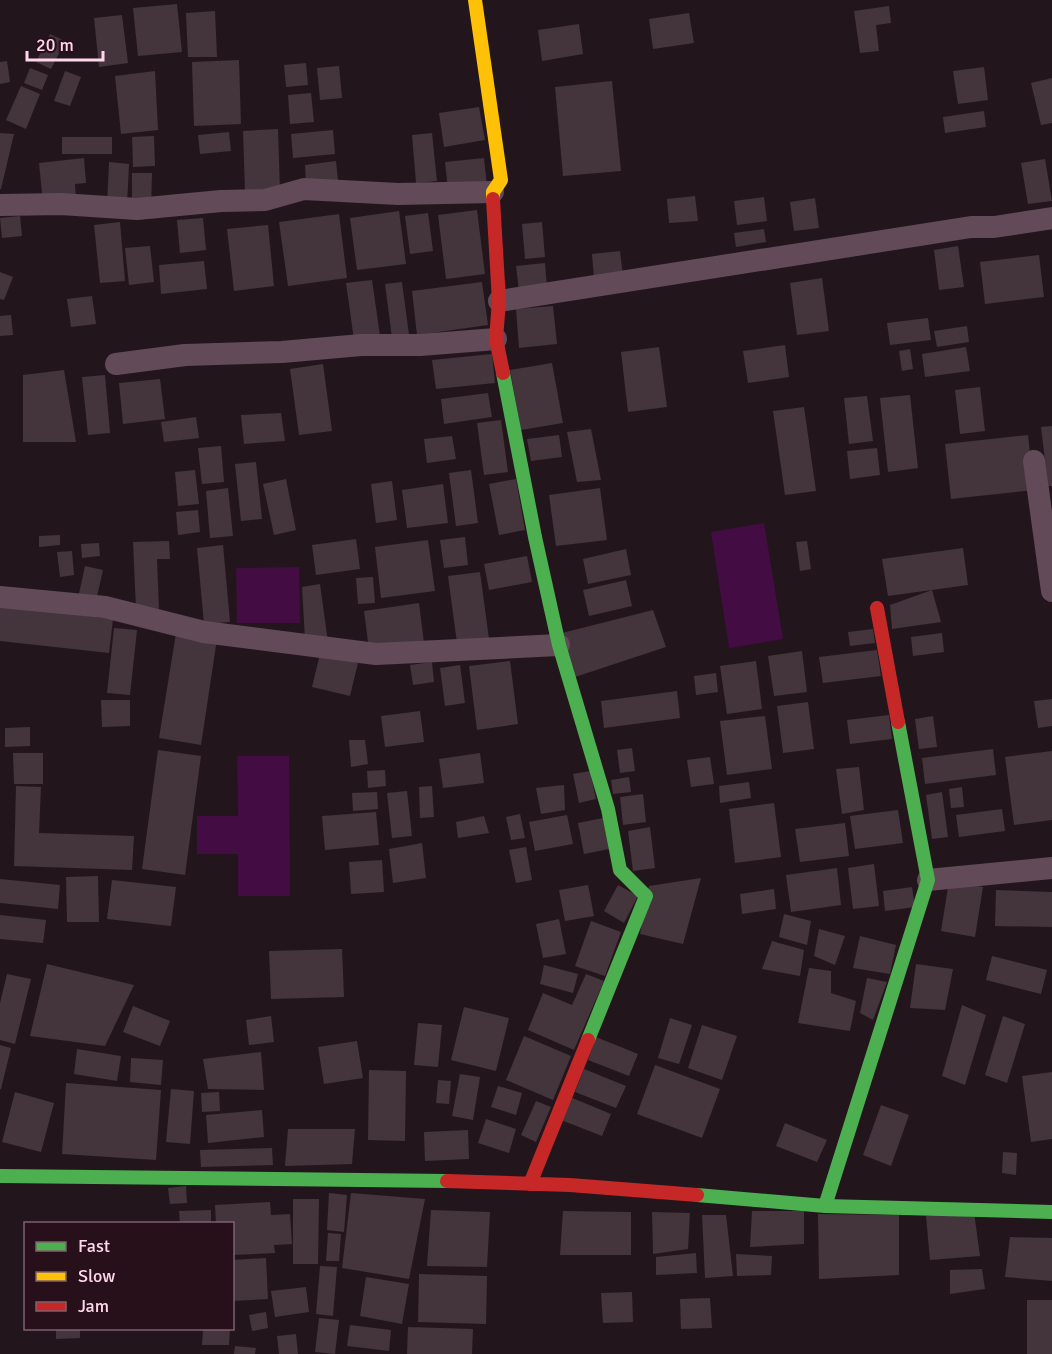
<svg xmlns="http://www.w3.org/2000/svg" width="1052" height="1354" font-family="Signika,sans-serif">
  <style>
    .water { fill: #430c42 }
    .building { fill: #44343c }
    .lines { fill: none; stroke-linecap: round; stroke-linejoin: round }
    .street { stroke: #634a58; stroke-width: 22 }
    .fast { stroke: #4caf50; stroke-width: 14 }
    .slow { stroke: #ffc107; stroke-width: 14 }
    .jam { stroke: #c62828; stroke-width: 14 }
  </style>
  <rect width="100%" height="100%" fill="#22161c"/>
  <path class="water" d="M764,523L783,639L729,648L711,532Z
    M299,567L300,623H237L236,568Z
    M237,756H289L290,896H238V854H197V816H238Z"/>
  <path class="building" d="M177,4L182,52L138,56L133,8Z
    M889,6L891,23L876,25L879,51L860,53L854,11Z
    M215,11L217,57H188L186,13Z
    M689,13L694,43L653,49L649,19Z
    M122,15L128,63L99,67L94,18Z
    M579,24L583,54L542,61L538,30Z
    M50,34L65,41L51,69L36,62Z
    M239,60L241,124L194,126L192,62Z
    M7,61L10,82L0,84V62Z
    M306,63L308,85L286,87L284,65Z
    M339,66L342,98L320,100L317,68Z
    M984,67L988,100L958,104L953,71Z
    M30,68L48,75L42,90L24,83Z
    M65,71L81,77L70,106L54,101Z
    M155,71L158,130L121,134L115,76Z
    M1052,78V123L1041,125L1031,83Z
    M612,81L621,171L563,176L555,87Z
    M21,86L40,94L26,129L6,120Z
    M311,93L314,122L290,124L288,95Z
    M479,107L485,140L444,147L439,113Z
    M984,111L986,127L945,133L943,117Z
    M278,129L280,191L245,192L243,131Z
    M333,130L335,154L293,158L291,134Z
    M229,132L231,151L200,154L198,135Z
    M0,133L14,134L1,189H0Z
    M432,133L437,181L416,183L412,135Z
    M154,136L155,166L133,167L132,137Z
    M62,137H112V154H62Z
    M84,158L86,183L75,184L76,199L43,203L39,163Z
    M484,158L487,186L448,190L445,162Z
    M1045,159L1052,201L1028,204L1021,163Z
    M336,161L338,180L306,183L305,165Z
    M109,162L129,164L127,206L107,205Z
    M132,173H152L151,208H132Z
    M695,196L698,221L669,223L667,199Z
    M764,197L767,221L737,225L734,201Z
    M815,198L819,228L794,231L790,202Z
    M477,210L485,274L446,279L438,215Z
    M399,211L406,264L357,270L350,218Z
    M428,213L433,251L410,254L405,216Z
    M339,214L347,278L288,286L279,222Z
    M20,216L22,236L2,238L0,218Z
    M203,218L206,250L180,253L177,220Z
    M120,222L125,281L100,283L94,225Z
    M542,222L545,257L525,259L522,224Z
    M268,225L274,286L234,291L227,229Z
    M764,229L766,242L736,247L734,233Z
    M150,246L154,282L129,285L125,248Z
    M958,246L964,287L939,290L934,250Z
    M620,251L623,276L594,278L592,254Z
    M1039,255L1044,297L985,304L980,262Z
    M204,261L207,289L161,294L159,265Z
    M545,263L547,288L519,291L516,266Z
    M0,272L13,277L4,300L0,299Z
    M822,278L829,331L797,335L790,283Z
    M372,280L380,336L354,340L346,283Z
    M402,282L409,335L392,338L385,284Z
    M482,282L488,325L417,335L412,291Z
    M92,296L96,324L71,327L67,299Z
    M553,306L557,344L519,348L516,309Z
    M11,315L13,335L0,336V316Z
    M928,318L931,340L890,345L887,323Z
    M967,326L969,342L937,347L934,331Z
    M785,345L789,377L748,383L743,351Z
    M659,347L667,407L628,412L621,352Z
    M966,347L970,371L925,377L922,354Z
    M910,349L913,369L902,371L899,351Z
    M492,354L495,383L436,389L432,360Z
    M552,363L563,423L521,430L510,370Z
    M323,364L332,431L299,435L290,369Z
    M64,370L76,442H23V375Z
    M105,375L110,433L88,435L82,377Z
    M160,379L165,419L123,424L119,383Z
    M980,387L985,431L960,434L955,390Z
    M488,393L492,417L444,424L441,399Z
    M910,395L918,468L888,472L880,398Z
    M867,396L873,441L849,444L844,398Z
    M804,407L816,491L785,495L773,411Z
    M281,413L285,441L244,444L241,415Z
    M196,417L199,438L164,442L161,422Z
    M501,420L508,472L484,475L477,423Z
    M1052,426V486H1048L1041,427Z
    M591,429L601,480L577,482L567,432Z
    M559,435L562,457L531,461L527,439Z
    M1028,435L1034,490L951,499L945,444Z
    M452,436L456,459L427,463L424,439Z
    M221,446L224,482L202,484L198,448Z
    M877,448L880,475L850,479L847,451Z
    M256,462L262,519L241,521L235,464Z
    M195,470L199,504L178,506L175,472Z
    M471,470L478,523L456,526L449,473Z
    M286,479L296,530L274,535L263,484Z
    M516,479L525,530L499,535L489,484Z
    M392,481L397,520L376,523L371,484Z
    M443,484L448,523L407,528L402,490Z
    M228,488L233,536L210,538L206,491Z
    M600,488L607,540L556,546L549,495Z
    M198,510L200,532L178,535L176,512Z
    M60,535V545L39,547V536Z
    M465,537L468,565L444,568L440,540Z
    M356,539L360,569L316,575L312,545Z
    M428,540L435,591L381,598L375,547Z
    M169,541L170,559H157L159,610H136L133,542Z
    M807,541L811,569L800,571L796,542Z
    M99,543L100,556L82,558L81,544Z
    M223,545L230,622L204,624L197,548Z
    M963,548L968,585L888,596L882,559Z
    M626,549L631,575L588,584L583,559Z
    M72,551L74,575L60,577L57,552Z
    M527,556L532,582L489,590L484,564Z
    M85,566L103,570L96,601L78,598Z
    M480,572L489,639L457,643L448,576Z
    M373,577L375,603L358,604L356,578Z
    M626,580L632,606L589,616L583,590Z
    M320,584L328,642L305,640L302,587Z
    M932,590L941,622L892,629L890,605Z
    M419,603L424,643L369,650L364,611Z
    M0,606L113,619L109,653L0,641Z
    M653,610L666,647L572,678L562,633Z
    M114,628L137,630L130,695L107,693Z
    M873,629L875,643L850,646L848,632Z
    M176,633L217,639L201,745L159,738Z
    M942,633L944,652L913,656L911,637Z
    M877,650L881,676L823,683L819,657Z
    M802,651L807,692L774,696L768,656Z
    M320,654L358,663L350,696L312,687Z
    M510,661L518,724L477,730L469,666Z
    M756,661L762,709L727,714L720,666Z
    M432,662L434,682L413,685L410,665Z
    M460,665L465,703L445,706L440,668Z
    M716,673L718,692L696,695L694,676Z
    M677,691L680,718L604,728L601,701Z
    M1052,699V726L1038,728L1034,701Z
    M101,700H130V726L102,727Z
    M808,702L814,749L783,753L777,706Z
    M420,711L424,742L385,747L381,716Z
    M889,715L892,739L850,744L847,720Z
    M765,716L772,769L727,775L720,721Z
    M933,716L937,747L919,749L915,719Z
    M30,727V746L5,747V728Z
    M349,740H365L368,764L351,767Z
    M632,748L635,771L620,773L617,750Z
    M993,749L996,775L925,784L922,758Z
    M158,750L201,756L185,875L142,869Z
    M1052,751V820L1014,825L1005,757Z
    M13,753H43V784H14Z
    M480,753L484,783L443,788L439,759Z
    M710,757L714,784L691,787L687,760Z
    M859,767L864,810L842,814L836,769Z
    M385,770L386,786L368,788L367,771Z
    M590,771L596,799L579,803L573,774Z
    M629,777L631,792L613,794L611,780Z
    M749,782L751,798L720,803L719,786Z
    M564,785L565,810L541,814L536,788Z
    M16,786L41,787L39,833L134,836L132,870L14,866Z
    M432,786L434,817L420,818L419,787Z
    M962,787L964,807L951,808L949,789Z
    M407,791L412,836L392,838L387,793Z
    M377,792L378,809L353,811L352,793Z
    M942,792L948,837L932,839L926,795Z
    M643,794L646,822L623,825L620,797Z
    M774,803L781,857L735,863L729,809Z
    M1002,809L1005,831L959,837L956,815Z
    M898,810L903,843L855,849L850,816Z
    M376,812L379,845L325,850L322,816Z
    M520,814L525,838L511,840L506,817Z
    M567,815L573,844L535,851L529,822Z
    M484,816L489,833L458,838L456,822Z
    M603,818L609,849L584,854L578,823Z
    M845,823L849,856L800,862L795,829Z
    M650,827L655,868L633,871L628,831Z
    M422,843L426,878L393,883L389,849Z
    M526,847L532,880L516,883L509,850Z
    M382,860L384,892L351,894L349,862Z
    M874,864L879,906L853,909L848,868Z
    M837,868L841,905L791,912L786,875Z
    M98,876L99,922H67L66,877Z
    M701,878L683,944L640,934L649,886Z
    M0,879L60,885L58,909L0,903Z
    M112,880L176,887L171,926L107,919Z
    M949,881L983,887L975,937L941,931Z
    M588,885L594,916L565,921L559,890Z
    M618,885L638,896L624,923L604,911Z
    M912,887L915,907L885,911L883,891Z
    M774,889L776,909L742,914L740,894Z
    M996,890L1052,892V927L995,926Z
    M784,914L811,921L807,945L779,937Z
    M0,915L46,920L43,943L0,939Z
    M559,919L566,954L543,958L536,924Z
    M591,921L621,932L605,976L575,966Z
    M819,929L845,936L835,965L814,956Z
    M860,936L896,945L890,974L853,968Z
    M772,941L804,950L800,976L762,969Z
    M342,949L344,997L271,999L269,951Z
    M992,956L1047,970L1041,994L986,980Z
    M47,964L134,985L105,1046L30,1036Z
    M916,964L953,969L945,1010L910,1008Z
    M544,965L578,974L573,993L540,984Z
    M809,968L831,971V993L856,1001L850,1031L798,1023Z
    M7,974L31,979L15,1044L0,1040V1003Z
    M586,974L604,981L574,1050L528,1030L543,993L572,1005Z
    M867,978L887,982L873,1020L860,1013Z
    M962,1005L986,1015L965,1085L942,1076Z
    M133,1006L170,1021L160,1046L123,1032Z
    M464,1007L509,1018L496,1071L451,1060Z
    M271,1016L274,1042L249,1045L246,1020Z
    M1003,1016L1025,1024L1007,1083L985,1075Z
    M670,1018L692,1025L679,1064L658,1058Z
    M418,1023L442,1025L438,1067L414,1065Z
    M702,1025L737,1036L722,1080L688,1068Z
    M524,1036L571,1056L553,1100L506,1080Z
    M596,1037L638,1054L629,1076L588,1060Z
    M357,1041L363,1078L324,1084L318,1047Z
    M0,1045L11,1048L1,1089H0Z
    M77,1049L121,1056L117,1081L74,1074Z
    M261,1052L264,1090L208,1089L203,1059Z
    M131,1058L163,1060L161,1085L130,1082Z
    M655,1065L720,1089L702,1138L637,1114Z
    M584,1069L626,1086L616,1108L575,1092Z
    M369,1070L406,1071L405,1141L368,1140Z
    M1052,1072V1139L1031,1142L1022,1076Z
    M460,1074L480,1077L473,1120L452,1116Z
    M438,1080L451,1081L449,1104L436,1103Z
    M66,1083L161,1090L156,1160L62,1154Z
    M498,1086L522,1093L516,1115L491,1107Z
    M171,1089L194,1091L190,1144L166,1142Z
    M15,1092L54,1103L41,1152L2,1142Z
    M219,1092L220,1111L202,1112L201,1093Z
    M570,1097L611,1114L602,1136L561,1120Z
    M536,1101L551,1107L536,1142L521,1135Z
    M881,1105L909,1115L891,1166L863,1155Z
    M262,1110L264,1137L208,1143L206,1115Z
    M486,1119L516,1129L509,1153L478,1143Z
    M785,1123L827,1140L817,1162L776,1146Z
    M288,1129H355L352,1164L285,1166Z
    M468,1130L469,1159L425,1161L424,1132Z
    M272,1148L273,1165L201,1167L200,1150Z
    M1003,1152L1017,1153L1016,1175L1002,1173Z
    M186,1186L187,1203L170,1204L168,1188Z
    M329,1193L347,1195L344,1232L327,1230Z
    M351,1193L425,1199L409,1279L342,1268Z
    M293,1199H319L318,1264H293Z
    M270,1202L271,1215L290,1214L292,1244L274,1245L275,1253L232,1255V1224H216L215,1205Z
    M211,1210V1224H180L179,1211Z
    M431,1210L490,1212L487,1267L427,1266Z
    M563,1211L631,1212V1255H560Z
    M752,1211H804V1244L750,1247Z
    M652,1212L690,1213L688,1249L653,1254Z
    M974,1212L980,1256L930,1260L926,1216Z
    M818,1214L899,1215V1275L819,1279Z
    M702,1215H726L733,1276L705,1278Z
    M328,1233L341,1234L339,1261H326Z
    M1010,1237L1052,1238V1281L1005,1277Z
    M696,1253L697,1273L656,1275V1257Z
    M736,1254L772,1256L771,1275L737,1276Z
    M266,1258L268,1299L232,1301V1260Z
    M320,1266L337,1267L333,1316L316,1314Z
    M982,1269L985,1289L950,1294V1270Z
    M419,1274L487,1276L486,1324L418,1322Z
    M366,1277L409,1284L402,1324L360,1316Z
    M306,1287L309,1312L275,1317L271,1291Z
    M632,1292L633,1322L603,1323L601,1293Z
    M710,1298L712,1328L681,1329L680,1299Z
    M1027,1300H1052V1354H1027Z
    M266,1312L268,1328L252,1331L249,1315Z
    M319,1318L339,1320L335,1354L315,1352Z
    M350,1325L391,1330L389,1351L347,1346Z
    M408,1327L473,1329L472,1354H407Z
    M56,1328H80V1338L56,1339Z
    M203,1329H230L229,1345H202Z
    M296,1334L298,1354H279L277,1336Z
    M235,1346L256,1348L255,1354H234Z"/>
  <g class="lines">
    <path class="street" d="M0,205L61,204L137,209L221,201L265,200L304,189L398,194L493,192
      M499,301L971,227H994L1052,218
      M116,364L185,355L282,352L361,345H420L496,339
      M1034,461L1052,591
      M0,597L105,607L204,632L376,654L559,645
      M928,880L1052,868"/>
    <path class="fast" d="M503,373L535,537L559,645L608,809L620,870L646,896L588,1040
      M0,1176L447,1181
      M697,1195L825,1206L1052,1212
      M825,1206L928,880L898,722"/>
    <path class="slow" d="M475,0L501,180L493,192V199"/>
    <path class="jam" d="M493,199L499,301L496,339L503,373
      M877,608L898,722
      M447,1181L570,1185L697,1195
      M530,1184L588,1040"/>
  </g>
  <rect x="24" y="1222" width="210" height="108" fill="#28101b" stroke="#7e606f" stroke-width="1.5"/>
  <rect x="36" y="1242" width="30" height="9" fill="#4caf50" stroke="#7e606f" stroke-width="1.5"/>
  <text x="78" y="1252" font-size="18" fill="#ffd7ec">Fast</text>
  <rect x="36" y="1272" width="30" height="9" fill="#ffc107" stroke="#7e606f" stroke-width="1.5"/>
  <text x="78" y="1282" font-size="18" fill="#ffd7ec">Slow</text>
  <rect x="36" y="1302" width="30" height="9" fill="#c62828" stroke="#7e606f" stroke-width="1.5"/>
  <text x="78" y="1312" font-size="18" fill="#ffd7ec">Jam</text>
  <path d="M27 51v9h76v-9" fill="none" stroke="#ffd7ec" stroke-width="3"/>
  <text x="36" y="51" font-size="18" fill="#ffd7ec" stroke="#28101b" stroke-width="4.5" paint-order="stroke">20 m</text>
</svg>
